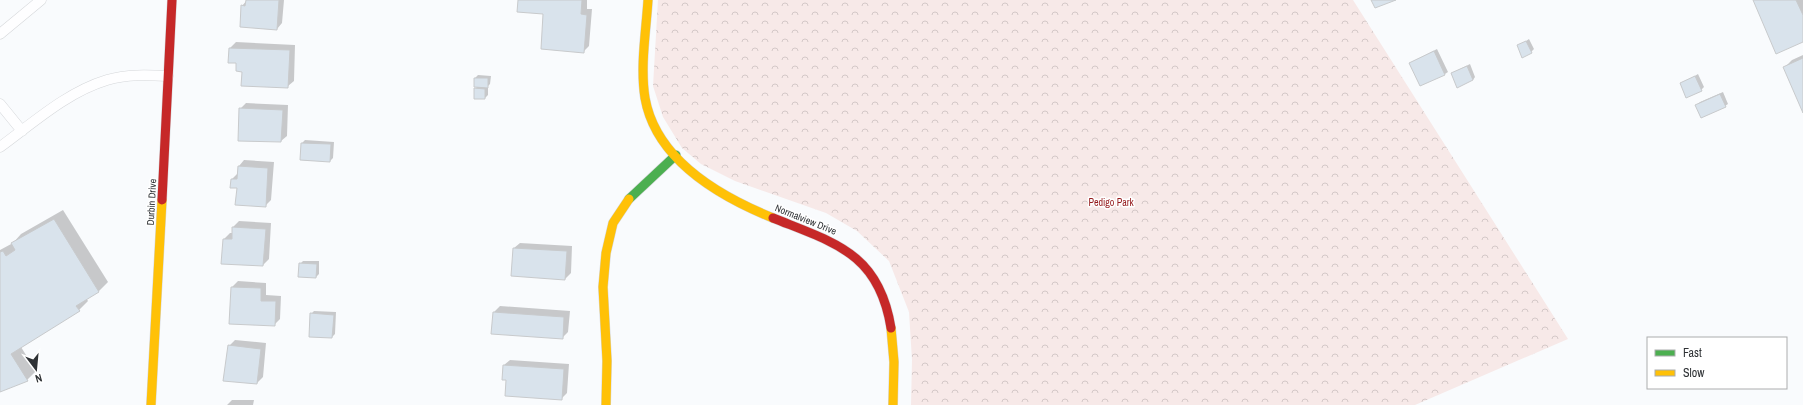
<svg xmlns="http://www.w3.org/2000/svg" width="1803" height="405" font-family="'Archivo Narrow',sans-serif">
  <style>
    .park { fill: url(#park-crowns) }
    .shadow { fill: #0003 }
    .building { fill: #d9e3ec; stroke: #c8cacc }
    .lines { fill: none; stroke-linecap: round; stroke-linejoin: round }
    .lane-casing { stroke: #d5d7da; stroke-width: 11 }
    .fast-casing { stroke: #d5d7da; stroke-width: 10 }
    .slow-casing { stroke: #d5d7da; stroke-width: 10 }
    .jam-casing { stroke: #d5d7da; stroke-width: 10 }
    .lane { stroke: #fefeff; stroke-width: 10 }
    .fast { stroke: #4caf50; stroke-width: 9 }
    .slow { stroke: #ffc107; stroke-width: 9 }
    .jam { stroke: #c62828; stroke-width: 9 }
    .labels { text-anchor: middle; stroke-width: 3; stroke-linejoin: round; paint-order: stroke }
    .street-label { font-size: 10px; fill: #2f3235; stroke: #fff }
    .park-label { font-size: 10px; fill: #94191b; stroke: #fff }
  </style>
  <defs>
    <pattern id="park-crowns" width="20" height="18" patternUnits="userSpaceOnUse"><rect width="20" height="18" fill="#f7e9e8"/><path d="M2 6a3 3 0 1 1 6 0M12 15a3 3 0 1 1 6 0" fill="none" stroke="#d4c8c8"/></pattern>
  </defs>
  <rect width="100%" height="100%" fill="#f9fbfd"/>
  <path class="park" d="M658,0H1353L1568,339L1415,405H911L912,360L909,312L889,261L857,231L826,213L735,181L701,164L682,148L663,117L653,86Z"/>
  <path class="shadow" d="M247,0H284L282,23L277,29L242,6Z
    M519,0H587V9H592L589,46L583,52L545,13Z
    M1754,0H1803V41Z
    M1529,39L1534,49L1531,52L1518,46Z
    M236,42L295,45L294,81L288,86L243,71L230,48Z
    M1437,49L1448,72L1445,74L1410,63Z
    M1803,55V110L1784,68L1792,60Z
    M1470,64L1475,77L1473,80L1452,73Z
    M1698,74L1704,87L1701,90L1681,84Z
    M478,75L491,76L490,84L488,86V95L485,98L475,89L478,86L475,78Z
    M1723,92L1728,104L1725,106L1697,105L1700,102Z
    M246,103L288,105L287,136L281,141L240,109Z
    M305,140L334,142L333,158L330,161L301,160L302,143Z
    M244,160L274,162L271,200L265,206L238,187H231L232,179L238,173L239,166Z
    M63,210L108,282L99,291L86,298L88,301L79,310L21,347L36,371L27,380L0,391V250L13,243L21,234Z
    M239,221L271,223L269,259L263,265L222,263L224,239L230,233H233V227Z
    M520,243L572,246L571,273L565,279L514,248Z
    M303,261H319V274L316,277L300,264Z
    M238,281L266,283V295L281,296L280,319L274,325L232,287Z
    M500,306L570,311L568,332L562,338L494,312Z
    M314,311L336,312L335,334L332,337L310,336L311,314Z
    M235,340L266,343L263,377L257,383L229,346Z
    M510,360L569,364L567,393L561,399L507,379L504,365Z
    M232,400H254L253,405H227Z"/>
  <path class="building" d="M246,0H279L277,30L240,27L241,5L245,6Z
    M518,0H582L581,14L587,15L584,53L541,49L543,14L517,12Z
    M1371,0H1396L1375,8Z
    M1753,0H1796L1803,15V42L1776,54Z
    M1526,41L1532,53L1522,58L1517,45Z
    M229,48L290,50L288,88L241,86L242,72L236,71V63H228Z
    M1434,51L1445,75L1420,86L1409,63Z
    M1803,58V113L1783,67Z
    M1467,66L1473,80L1457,88L1451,73Z
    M1695,76L1702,91L1686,98L1680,83Z
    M474,78H488V88L474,87Z
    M474,88L485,89V99H474Z
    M1720,94L1726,107L1701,118L1695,105Z
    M239,108L283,110L281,142L238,141Z
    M301,143L331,144L330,162L300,160Z
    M238,166L268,168L266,207L235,205L237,188H230L231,179H237Z
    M54,219L99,292L76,306L80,311L11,354L28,381L0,392V252L3,251L6,256L15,250L11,243Z
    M232,227L266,229L263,266L221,264L223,239H232Z
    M513,248L567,251L565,280L511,276Z
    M299,263L317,264L316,278L298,277Z
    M231,287L261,288V301H276L275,326L229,324Z
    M493,312L564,317L563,339L491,334Z
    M310,313L334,315L332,338L309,337Z
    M228,345L261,349L257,384L223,381Z
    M503,365L564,369L562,400L505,396L506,380H502Z"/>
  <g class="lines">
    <defs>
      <path id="lane" d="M0,34L41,0
        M0,104L22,131
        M0,147C33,123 67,92 107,80C127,74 148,75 168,76"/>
      <path id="fast" d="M629,199L676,155"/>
      <path id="slow" d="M648,0C646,32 640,66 645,98C656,160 721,197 773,218
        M891,328L894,362L893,405
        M151,405L162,200
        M606,405L607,361L603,287L606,253L613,223L629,199"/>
      <path id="jam" d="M162,200L172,0
        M773,218C835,243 879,253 891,328"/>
    </defs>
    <use href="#lane" class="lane-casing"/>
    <use href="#fast" class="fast-casing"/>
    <use href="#slow" class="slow-casing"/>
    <use href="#jam" class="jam-casing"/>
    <use href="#lane" class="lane"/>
    <use href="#fast" class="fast"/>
    <use href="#slow" class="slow"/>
    <use href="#jam" class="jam"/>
  </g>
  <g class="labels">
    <g class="street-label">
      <text transform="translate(151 202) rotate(-87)" y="4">Durbin Drive</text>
      <text transform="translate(806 219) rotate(22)" y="4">Normalview Drive</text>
    </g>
    <g class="park-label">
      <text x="1111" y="206">Pedigo Park</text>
    </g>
  </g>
  <rect x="1647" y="337" width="140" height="52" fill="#ffffff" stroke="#acadae"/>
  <rect x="1655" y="350" width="20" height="6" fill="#4caf50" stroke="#acadae"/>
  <text x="1683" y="357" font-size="12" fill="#2f3235">Fast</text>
  <rect x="1655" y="370" width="20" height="6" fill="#ffc107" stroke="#acadae"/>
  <text x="1683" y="377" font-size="12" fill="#2f3235">Slow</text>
  <g transform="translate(36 369) rotate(164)" stroke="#ffffff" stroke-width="3" paint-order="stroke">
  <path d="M0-3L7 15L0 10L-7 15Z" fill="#2f3235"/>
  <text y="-6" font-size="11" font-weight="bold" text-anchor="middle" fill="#2f3235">N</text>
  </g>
</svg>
